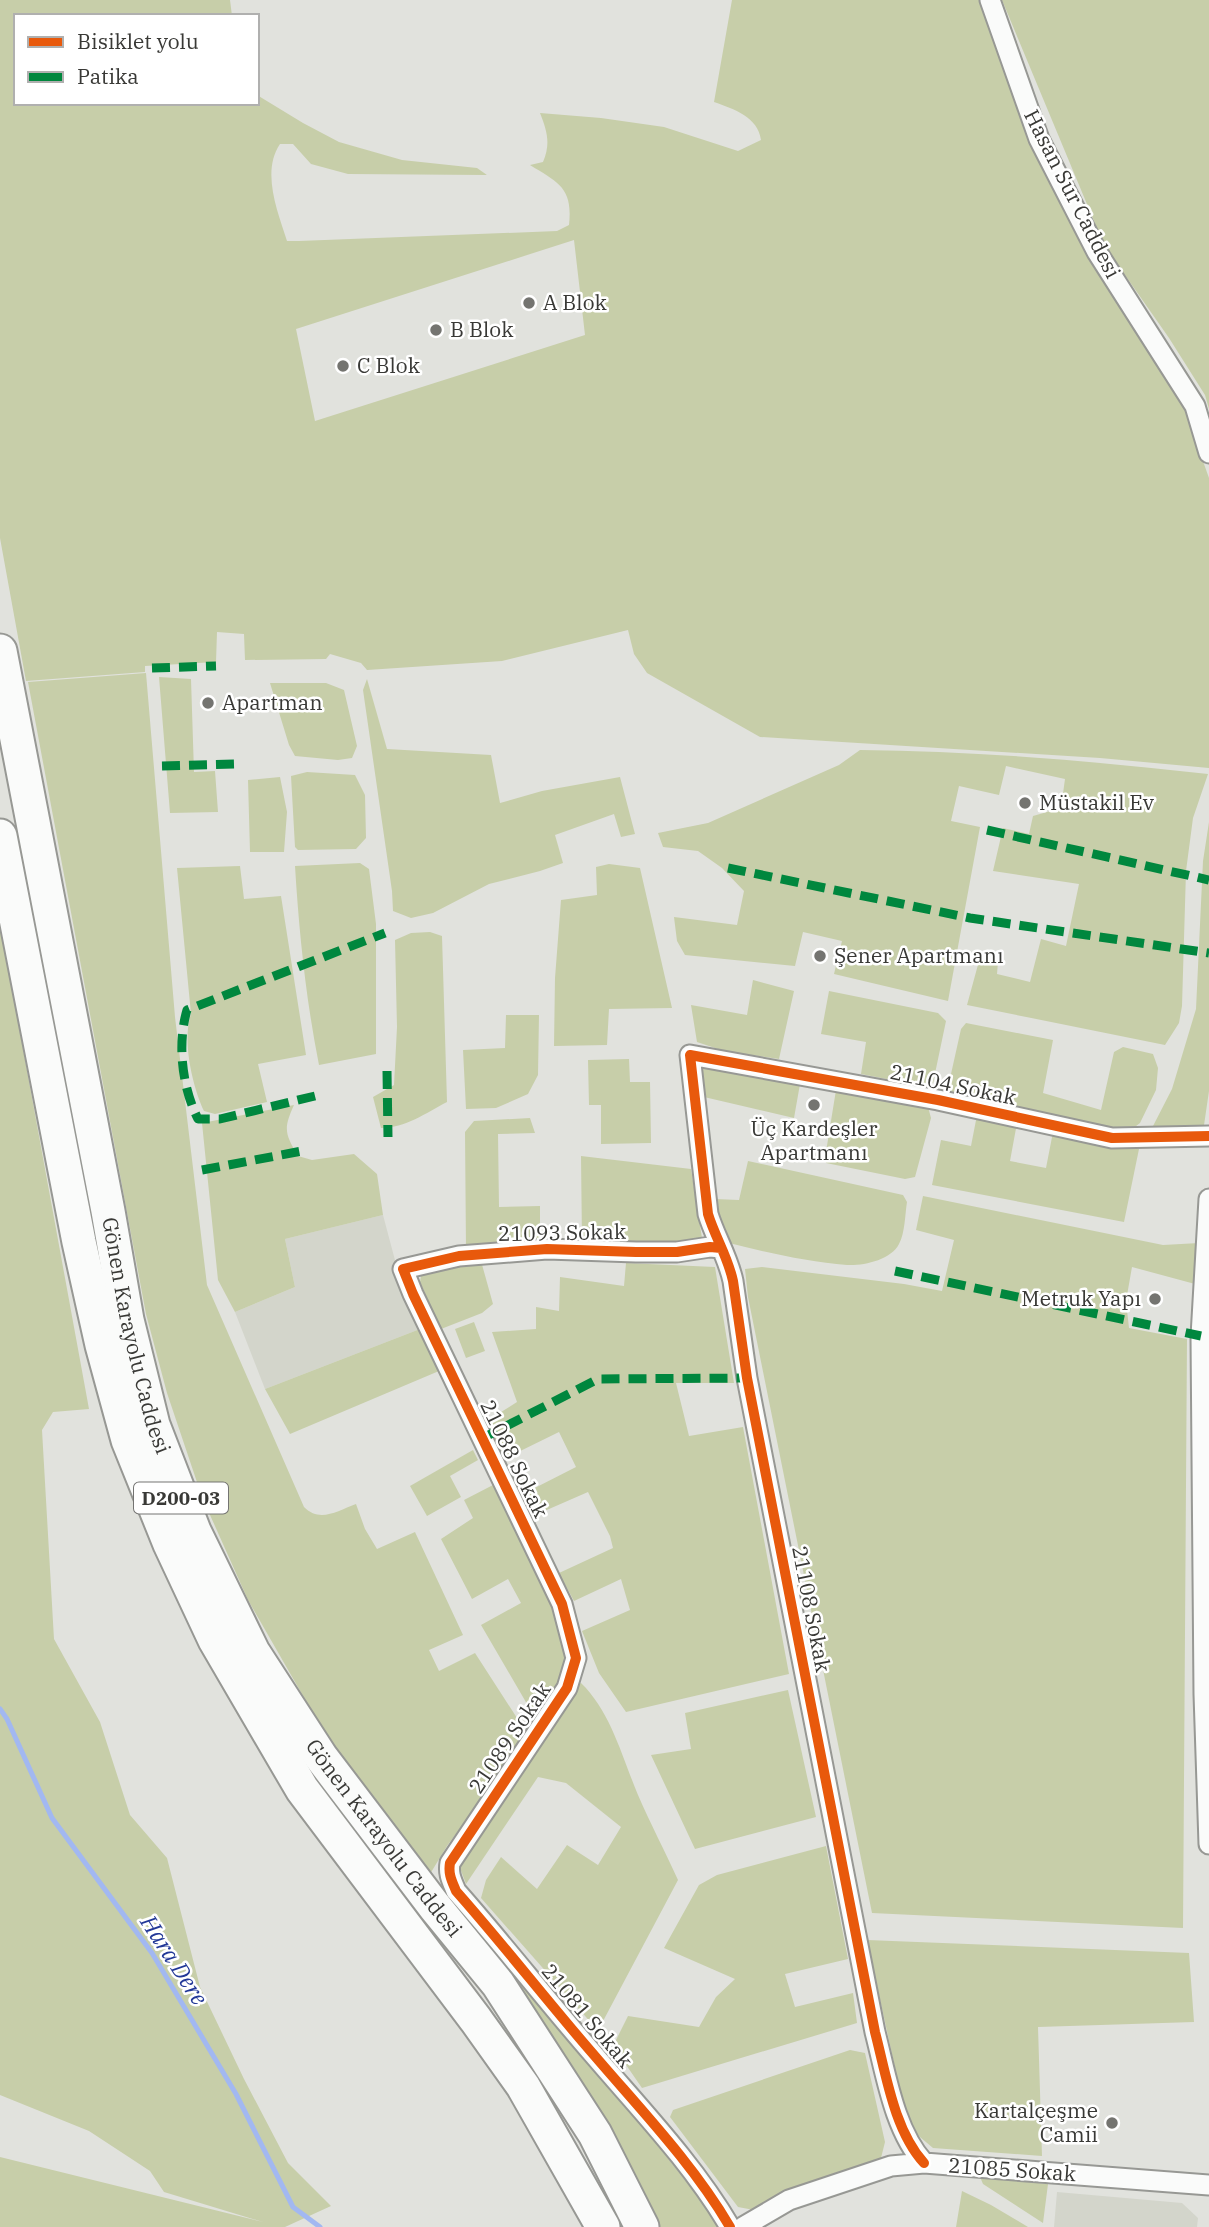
<svg xmlns="http://www.w3.org/2000/svg" width="1209" height="2227" font-family="'IBM Plex Serif',serif">
  <style>
    .built { fill: #d3d5cb }
    .green { fill: #c7cea9; fill-rule: evenodd }
    .lines { fill: none; stroke-linecap: round; stroke-linejoin: round }
    .stream { stroke: #a2b8f1; stroke-width: 5 }
    .street-casing { stroke: #979894; stroke-width: 23 }
    .highway-casing { stroke: #979894; stroke-width: 37 }
    .street { stroke: #fafbfa; stroke-width: 19 }
    .highway { stroke: #fafbfa; stroke-width: 33 }
    .quiet { stroke: #00873e; stroke-width: 9; stroke-dasharray: 18 9; stroke-linecap: butt }
    .cycleway-casing { stroke: #fff; stroke-width: 15 }
    .cycleway { stroke: #e8590c; stroke-width: 10 }
    .poi-dot { fill: #747470; stroke: #fff; stroke-width: 2.5 }
    .labels { text-anchor: middle; stroke-width: 5; stroke-linejoin: round; paint-order: stroke }
    .shield { fill: #fff; stroke: #747472; stroke-width: 2 }
    .shield-label { font-size: 19px; font-weight: bold; fill: #393936 }
    .street-label { font-size: 21px; fill: #393936; stroke: #fff }
    .poi-label { font-size: 21px; fill: #393936; stroke: #fff; text-anchor: start }
    .water-label { font-size: 23px; font-style: italic; fill: #223897; stroke: #fff }
  </style>
  <rect width="100%" height="100%" fill="#e1e2dd"/>
  <path class="built" d="M383,1215L396,1264L420,1329L265,1389L235,1312L295,1287L285,1239Z
    M1057,2192L1182,2203L1198,2218L1197,2227H1054Z"/>
  <path class="green" d="M0,0H230L232,16H16V103H257V95L303,123L339,142L402,160L477,168L487,175L348,174L311,164L293,144H280C261,172 278,212 287,241H299L557,231L569,225C573,188 559,183 530,165L543,162C551,143 547,131 540,113L601,118L664,127L738,151L761,140C758,117 734,109 714,102L732,0H984L1028,132L1090,261L1180,397L1209,478V768L1100,758L760,737L647,673L634,654L628,630L502,661L367,670L361,663L330,654L326,659L245,660L244,634L217,632L216,662L145,666V672L26,681L0,538ZM574,240L585,335L315,421L296,329Z
    M1002,0H1209V409L1205,395L1169,338L1104,245Z
    M146,673L175,1017L207,1285L304,1507C320,1523 337,1511 356,1504L365,1529L377,1549L415,1532L463,1635L429,1650L439,1671L475,1653L528,1735L447,1846L430,1874L388,1821L322,1729L248,1600L202,1497L167,1393L146,1314L28,682Z
    M159,677L191,679L194,772L215,771L218,812L170,813Z
    M367,679L387,749L491,755L500,803L542,791L620,777L635,834L621,837L614,814L555,835L563,863L540,871L489,884L433,913L411,918L393,911L392,891L363,690Z
    M270,683H326L344,690L357,746L352,758L338,760L295,756L289,745Z
    M860,750C976,751 1092,761 1208,774L1193,818L1186,871L1182,1006L1179,1023L1165,1045L967,1005L979,961L998,962L997,974L1030,982L1041,939L1066,946L1079,884L993,871L1003,828L1029,834L1033,816L1061,808L1065,779L1006,766L999,795L959,786L951,821L980,827L948,1001L834,974L842,941L803,932L795,966L685,955L677,941L674,917L737,925L744,891L722,868L698,851L663,847L658,833L708,823L839,765Z
    M307,772L355,775L365,795L366,838L356,849L298,850L295,847L291,776Z
    M280,777L287,812L284,852H250L248,780Z
    M1209,822V1091L1203,1132L1152,1128L1172,1089L1196,1009L1203,861Z
    M360,863L369,869L376,924V1054L319,1065C306,1000 299,932 295,866Z
    M609,864L640,868L672,1008L609,1009L607,1045L554,1046L555,978L561,900L597,895L596,867Z
    M240,866L244,899L281,896L306,1055L258,1064L267,1102L215,1114L204,1111C192,1085 182,1040 191,1014L177,868Z
    M0,923L89,1409L53,1412L42,1430L54,1639L100,1722L130,1815L167,1858L200,1987L244,2079L288,2163L331,2206L285,2227H0V2157L263,2222L164,2192L150,2171L89,2131L0,2095Z
    M430,932L442,936L447,1102C426,1113 405,1128 381,1128L373,1097L394,1085L397,1027L395,940L411,933Z
    M753,980L794,991L779,1059L724,1051L697,1042L691,1005L747,1015Z
    M829,991L938,1013L946,1021L933,1083L922,1086L861,1074L866,1042L821,1034Z
    M506,1015H539L538,1075L528,1094L496,1108L466,1109L463,1050L505,1048Z
    M966,1023L1053,1040L1043,1093L1101,1110L1114,1052L1123,1047L1153,1054L1158,1068L1156,1090L1140,1123L1131,1130L1107,1129L947,1092L961,1029Z
    M629,1059L630,1082H650L651,1143L601,1144V1105H589L588,1060Z
    M700,1061L800,1084L794,1118L704,1097Z
    M836,1090L928,1107L931,1118L915,1177L905,1179L826,1163L825,1158Z
    M294,1105C283,1129 285,1134 298,1156L312,1160L354,1154L377,1174L383,1215L285,1239L295,1287L235,1312L218,1280L202,1123Z
    M977,1115L1017,1123L1010,1161L1046,1168L1053,1132L1139,1149L1124,1222L932,1185L941,1140L971,1146Z
    M530,1118L535,1133L498,1134L499,1207L540,1206V1245L466,1249L465,1132L474,1121Z
    M581,1156L691,1169L702,1238L652,1244L582,1242Z
    M748,1161L903,1195L907,1202C905,1214 905,1233 899,1244C891,1260 863,1266 847,1265C807,1262 764,1252 725,1242L718,1222L715,1199L739,1200Z
    M923,1196L1163,1245L1199,1243L1195,1284L1132,1267L1126,1301L1129,1328L1187,1339L1183,1928L872,1913L748,1297L745,1269L762,1267L904,1284L942,1291L954,1240L916,1230Z
    M481,1261L493,1304L482,1313L441,1329L420,1282L422,1270Z
    M626,1263L715,1267L734,1383H676L689,1436L743,1427L789,1674L626,1712L599,1673L582,1631L630,1610L621,1579L574,1601L559,1573L613,1548L610,1536L588,1492L533,1516L523,1494L576,1467L559,1432L504,1459L485,1422L517,1402L492,1332L536,1329V1307L559,1311L560,1277L624,1286Z
    M474,1322L485,1351L466,1358L455,1329Z
    M420,1329L439,1371L290,1434L265,1389Z
    M473,1450L478,1460L450,1476L461,1497L427,1516L410,1486Z
    M493,1485L563,1627L570,1650L566,1673L543,1715L534,1716L481,1625L521,1603L508,1579L472,1599L441,1539L473,1518L464,1500Z
    M581,1683C611,1712 622,1757 638,1795C650,1823 665,1851 678,1880L602,2023L593,2025L481,1898L486,1880L501,1857L537,1889L567,1845L598,1865L621,1827L566,1783L538,1777L466,1884L460,1868L461,1858L518,1780L569,1698L574,1687Z
    M788,1690L816,1817L695,1849L651,1755L691,1749L685,1713Z
    M826,1846L848,1959L785,1974L795,2007L853,1993L857,2023L642,2088L613,2046L628,2016L699,2027L716,1997L735,1979L664,1948L699,1885L717,1875Z
    M867,1940L1189,1953L1194,2022L1038,2027L1042,2156L933,2148L914,2132L903,2104Z
    M498,1951L619,2096L722,2227H656L493,1957Z
    M850,2050L865,2053L885,2142L880,2162L754,2210L738,2207L670,2117L673,2110Z
    M980,2177L1048,2184L1043,2223L983,2184Z
    M962,2191L991,2205L1028,2227H956Z"/>
  <g class="lines">
    <path class="stream" d="M0,1709L7,1719L52,1818L152,1953L236,2094L293,2207L320,2227"/>
    <defs>
      <path id="street" d="M990,0L1039,139L1097,252L1195,406L1209,453
        M1209,1199L1201,1336L1204,1694L1209,1844
        M721,1248L710,1247L677,1252H636L547,1249L459,1256L403,1269L413,1294L562,1604L576,1658L567,1688L450,1863C448,1874 452,1881 456,1891C503,1944 547,2001 594,2055C641,2110 693,2164 730,2227
        M924,2163C894,2130 886,2074 875,2032L747,1378L733,1281C728,1257 715,1237 708,1214L690,1055L938,1100L1112,1138L1209,1136
        M743,2227L789,2200L891,2166L924,2163L1209,2185"/>
      <g id="highway">
        <path id="s1" d="M0,651L108,1211L127,1320L153,1425L194,1531L253,1652L321,1757L435,1907L498,1984L595,2134L642,2227"/>
        <path d="M0,836L79,1242L102,1345L128,1440L170,1544L215,1640L302,1789L476,2020L523,2086L603,2227"/>
      </g>
    </defs>
    <use href="#street" class="street-casing"/>
    <use href="#highway" class="highway-casing"/>
    <use href="#street" class="street"/>
    <use href="#highway" class="highway"/>
    <path class="quiet" d="M152,668L216,666
      M162,766L237,764
      M987,830L1209,880
      M728,868L970,918L1209,953
      M387,1071L388,1137
      M315,1096L220,1119H198C182,1087 177,1044 187,1010L385,933
      M202,1170L302,1151
      M895,1271L1201,1336
      M481,1439L598,1379L747,1378"/>
    <defs>
      <path id="cycleway" d="M721,1248L710,1247L677,1252H636L547,1249L459,1256L403,1269L413,1294L562,1604L576,1658L567,1688L450,1863C448,1874 452,1881 456,1891C503,1944 547,2001 594,2055C641,2110 693,2164 730,2227
        M924,2163C894,2130 886,2074 875,2032L747,1378L733,1281C728,1257 715,1237 708,1214L690,1055L938,1100L1112,1138L1209,1136"/>
    </defs>
    <use href="#cycleway" class="cycleway-casing"/>
    <use href="#cycleway" class="cycleway"/>
  </g>
  <g class="poi-dot">
    <circle cx="529" cy="303" r="7"/>
    <circle cx="436" cy="330" r="7"/>
    <circle cx="343" cy="366" r="7"/>
    <circle cx="208" cy="703" r="7"/>
    <circle cx="1025" cy="803" r="7"/>
    <circle cx="820" cy="956" r="7"/>
    <circle cx="814" cy="1105" r="7"/>
    <circle cx="1155" cy="1299" r="7"/>
    <circle cx="1112" cy="2123" r="7"/>
  </g>
  <g class="labels">
    <rect class="shield" x="134" y="1482.5" width="94" height="31" rx="5"/>
    <g class="shield-label">
      <text x="181" y="1505">D200-03</text>
    </g>
    <g class="street-label">
      <text transform="translate(1072 194) rotate(63)" y="7">Hasan Sur Caddesi</text>
      <text transform="translate(953 1085) rotate(12)" y="7">21104 Sokak</text>
      <text transform="translate(562 1233) rotate(-1)" y="7">21093 Sokak</text>
      <text dy="7" stroke="none"><textPath href="#s1" startOffset="698">Gönen Karayolu Caddesi</textPath></text>
      <text transform="translate(514 1459) rotate(64)" y="7">21088 Sokak</text>
      <text transform="translate(811 1609) rotate(79)" y="7">21108 Sokak</text>
      <text transform="translate(510 1738) rotate(-56)" y="7">21089 Sokak</text>
      <text dy="7" stroke="none"><textPath href="#s1" startOffset="1265">Gönen Karayolu Caddesi</textPath></text>
      <text transform="translate(587 2016) rotate(50)" y="7">21081 Sokak</text>
      <text transform="translate(1012 2170) rotate(4)" y="7">21085 Sokak</text>
    </g>
    <g class="poi-label">
      <text x="543" y="310">A Blok</text>
      <text x="450" y="337">B Blok</text>
      <text x="357" y="373">C Blok</text>
      <text x="222" y="710">Apartman</text>
      <text x="1039" y="810">Müstakil Ev</text>
      <text x="834" y="963">Şener Apartmanı</text>
      <text x="814" y="1136" text-anchor="middle">Üç Kardeşler<tspan x="814" dy="24">Apartmanı</tspan></text>
      <text x="1141" y="1306" text-anchor="end">Metruk Yapı</text>
      <text x="1098" y="2118" text-anchor="end">Kartalçeşme<tspan x="1098" dy="24">Camii</tspan></text>
    </g>
    <g class="water-label">
      <text transform="translate(174 1960) rotate(57)" y="8">Hara Dere</text>
    </g>
  </g>
  <rect x="14" y="14" width="245" height="91" fill="#ffffff" stroke="#b0b0af" stroke-width="2"/>
  <rect x="28" y="37" width="35" height="10" fill="#e8590c" stroke="#b0b0af" stroke-width="2"/>
  <text x="77" y="49" font-size="21" fill="#393936">Bisiklet yolu</text>
  <rect x="28" y="72" width="35" height="10" fill="#00873e" stroke="#b0b0af" stroke-width="2"/>
  <text x="77" y="84" font-size="21" fill="#393936">Patika</text>
</svg>
